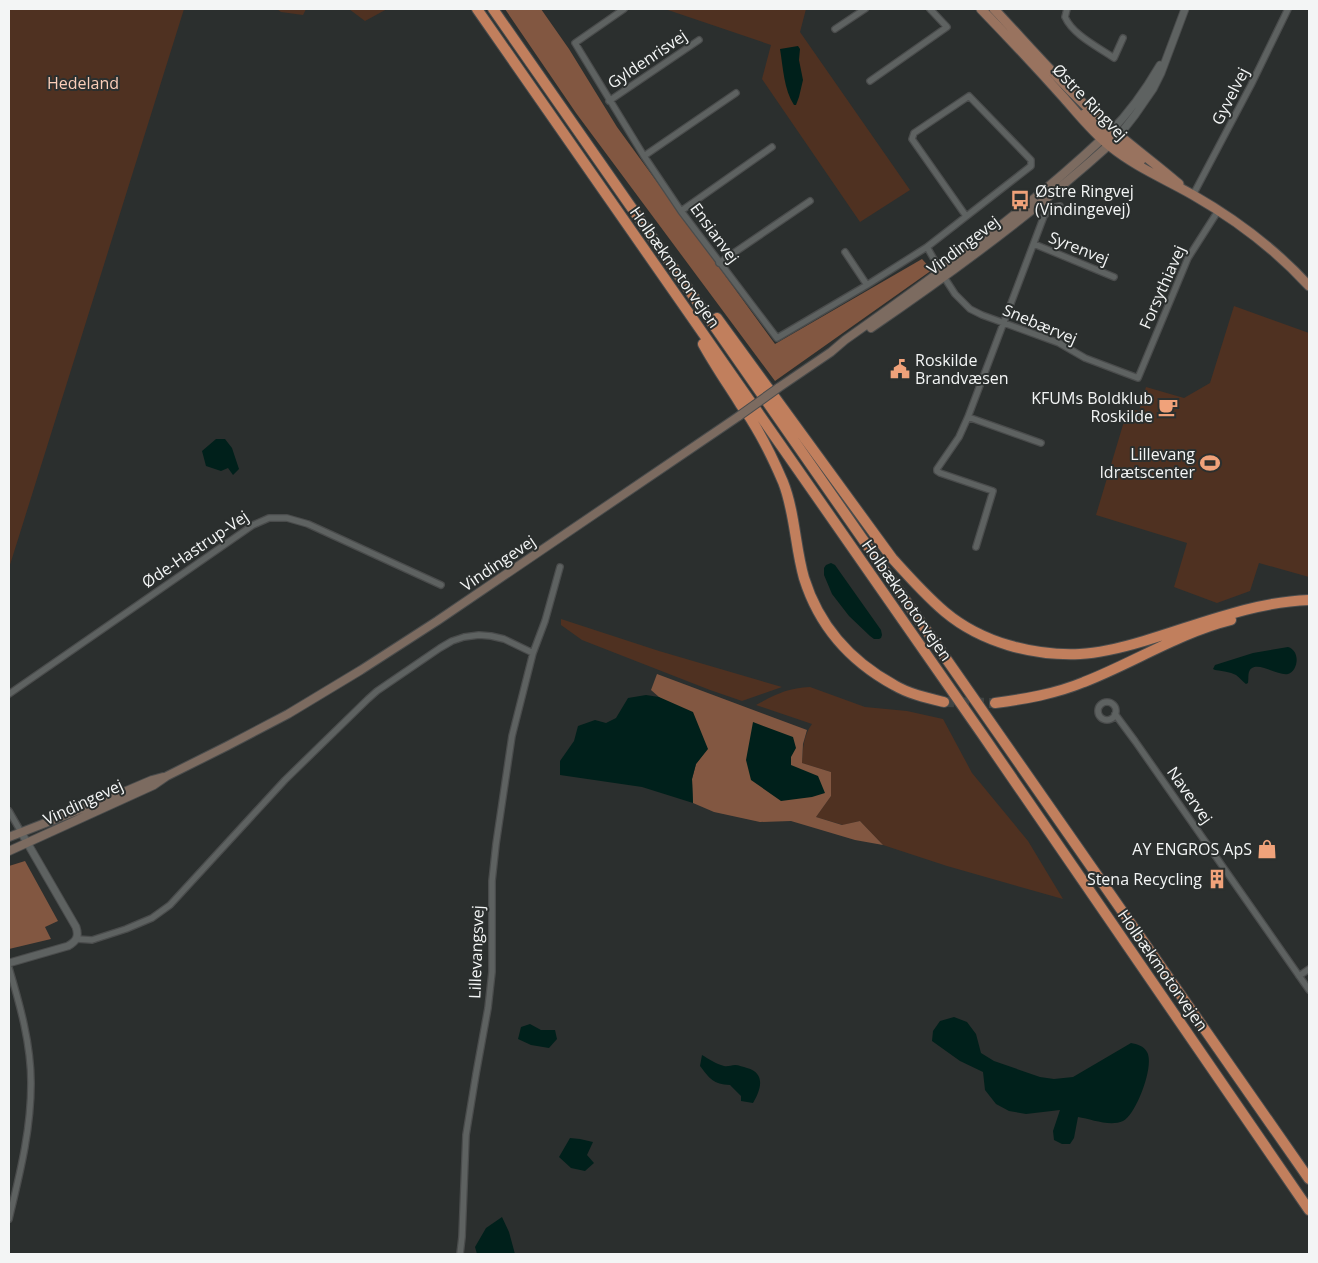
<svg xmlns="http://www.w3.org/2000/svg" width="1318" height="1263" font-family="'Open Sans',sans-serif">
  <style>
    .green { fill: #4f3121 }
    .forest { fill: #825741 }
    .water { fill: #00201b }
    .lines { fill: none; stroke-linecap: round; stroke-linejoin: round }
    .motorway-tunnel { stroke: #3f4342; stroke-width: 10; stroke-dasharray: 10 5; stroke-linecap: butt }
    .minor-casing { stroke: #4a4c4c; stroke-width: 8 }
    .tertiary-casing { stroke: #4a4c4c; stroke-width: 9 }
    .secondary-casing { stroke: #4a4c4c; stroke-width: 10 }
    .primary-casing { stroke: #4a4c4c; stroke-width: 11 }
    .motorway-casing { stroke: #4a4c4c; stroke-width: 12 }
    .minor { stroke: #5e6261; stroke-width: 5.5 }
    .tertiary { stroke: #5e6261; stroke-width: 7 }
    .secondary { stroke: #7c6b60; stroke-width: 8 }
    .primary { stroke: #99735f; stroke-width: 9 }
    .motorway { stroke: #c17f5d; stroke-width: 10 }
    .secondary-bridge-casing { stroke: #4a4c4c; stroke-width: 10; stroke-linecap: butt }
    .secondary-bridge { stroke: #7c6b60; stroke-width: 8 }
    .labels { text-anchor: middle; stroke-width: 4; stroke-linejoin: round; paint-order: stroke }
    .street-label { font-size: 16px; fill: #f3f5f5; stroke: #2b2f2e }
    .park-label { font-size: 16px; fill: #faceb9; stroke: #2b2f2e }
    .poi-label { font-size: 16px; fill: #f3f5f5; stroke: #2b2f2e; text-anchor: end }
  </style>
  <rect width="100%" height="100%" fill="#2b2f2e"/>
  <path class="green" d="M9,9H184L9,568Z
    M277,9H306L303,15L281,12Z
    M349,9H387L365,21Z
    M665,9H806L800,32L910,190L860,222L762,79L771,45Z
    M1234,306L1309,333V577L1259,563L1250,591L1217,603L1174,587L1187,543L1096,515L1128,408L1139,411L1146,387L1184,398L1210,383Z
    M561,619L659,651L782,687L742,701L710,690L582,640L561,625Z
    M810,687L865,707L907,711L943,719L972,773L1028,841L1063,899L947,866L883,845L860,821L843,825L816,817L831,796V772L802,763C803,749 803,736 812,724L756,705C776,694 788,688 810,687Z"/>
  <path class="forest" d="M505,9H541L569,49L617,127L775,344L922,259L932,270L775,381L576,113Z
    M657,674L807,730L803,744L802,763L831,772V796L816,817L842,825L860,821L883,845L855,840L791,821L760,822L714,812L693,803L692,779L696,764L707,749L659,697L651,690Z
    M25,861L58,921L45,927L51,939L9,949V866Z"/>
  <path class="water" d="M798,46L800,49L799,60L803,80L799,97L796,105H794C784,90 783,67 780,49Z
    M216,439H225L232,448L239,469L233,475L228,468L221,471L206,466L202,451Z
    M831,563L835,565L881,630L882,635L881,638L879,639H874L870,636L849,616L832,594L824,575V568L826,565Z
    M1288,647C1301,651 1298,671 1288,674C1278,676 1261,663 1252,668C1247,671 1249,678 1248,683L1246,684C1242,681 1240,678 1236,675C1230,672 1222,671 1215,670L1213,669L1215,665L1253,653Z
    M646,695L659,697L693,712L708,749L696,764L692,779L693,803L642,787L560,775V761L574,741L578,726L595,720L606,723L616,718L628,698Z
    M753,722L793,737L796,748L791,757V765L818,776L825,793L812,797L781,801L751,780L746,760Z
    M954,1017L967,1022L976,1034L981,1053L994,1061L1040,1077L1054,1079L1073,1077L1131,1043C1137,1044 1144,1046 1147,1052C1155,1065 1136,1115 1123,1121C1110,1127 1091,1119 1078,1117L1074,1138L1070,1144H1062L1054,1140L1053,1131L1060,1110L1026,1114L1009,1111L996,1104L985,1090L983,1072L960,1061L932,1041L933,1031L940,1021Z
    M530,1024L541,1030H555L557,1039L549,1048L531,1045L518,1039L521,1027Z
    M702,1055C709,1059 716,1064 724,1066C728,1067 731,1065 735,1065C739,1065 743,1067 747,1068C766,1073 761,1090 753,1103L741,1101V1096L730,1085C713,1084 710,1079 700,1066Z
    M570,1138L580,1139L593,1142L587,1155L594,1163L585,1171L571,1168L559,1157Z
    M502,1217L509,1232L515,1254H477L475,1247L486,1228Z"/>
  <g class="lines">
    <path class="motorway-tunnel" d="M944,702L995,703"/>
    <defs>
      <path id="minor" d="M624,9L575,43L644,156L681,211L777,338L867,285L927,247L1031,166V160L969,96L914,133L912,139L966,216
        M1067,9L1065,17C1073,35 1098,47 1114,58L1123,38
        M835,29L865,9
        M870,81L947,27L930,9
        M609,101L699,40
        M644,156L736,93
        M1193,195L1251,85L1288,9
        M681,211L772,147
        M1034,244L1114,277
        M927,247L944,277L955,294L970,309L982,315L1059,343L1085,358L1138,378L1188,258L1218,211
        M845,252L867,285
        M719,263L810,201
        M968,417L1041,443
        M976,547L993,491L940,473L937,471V469L959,437L968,417L1044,216L1051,208L1060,206
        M533,653L545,621L560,567
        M9,694L253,525L269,518H287L308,524L441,585
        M1098 711a9 9 0 1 1 18 0a9 9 0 1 1-18 0Z
        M1115,714L1135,741L1309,990
        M9,811L21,832
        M77,939L92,940L126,929L152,918L170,905L285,780L368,699L377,691L440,648L452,641L464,637L479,635L491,636L504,639L533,653L512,736L496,844L492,881V972L488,1008L476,1074L466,1135L462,1237L460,1254
        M9,968C20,1005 31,1044 31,1083C31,1130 20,1173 9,1219
        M1299,976L1309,969"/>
      <path id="tertiary" d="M1110,132C1130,112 1146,89 1160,65
        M1117,138L1135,115L1153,89L1161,73L1185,9
        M9,963L68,946C77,941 79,936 76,927L21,832"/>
      <path id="secondary" d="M871,328C953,272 1035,212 1109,145
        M778,388L831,352L845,340C934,277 1023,213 1102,139
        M9,837L105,800L152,780L163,777
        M9,851L154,785L167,776L227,746L288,714L361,670L437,621L739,416"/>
      <path id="primary" d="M981,9C1009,38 1037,68 1064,98C1079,115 1093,133 1111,147C1136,167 1165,179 1193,195C1235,219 1276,250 1309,286
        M994,9C1026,43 1057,79 1091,111C1119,137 1150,159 1179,184
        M1084,114L1107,135H1115
        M1102,139L1114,140L1141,160"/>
      <path id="motorway" d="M477,9L982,734L1309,1210
        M493,9L1309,1179
        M717,318L892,558C909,577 926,596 945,612C982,643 1034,656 1080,654C1102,653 1124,647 1144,641C1198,625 1252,602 1309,600
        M703,344C714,364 727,383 739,402C743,409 748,414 752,421C764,440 774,461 783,482C795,512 795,547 804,578C819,626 850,661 894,685C909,694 927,698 944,702
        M995,703C1025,699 1055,694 1084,682C1133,663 1179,633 1231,620"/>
    </defs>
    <use href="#minor" class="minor-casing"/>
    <use href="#tertiary" class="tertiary-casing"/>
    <use href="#secondary" class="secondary-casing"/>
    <use href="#primary" class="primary-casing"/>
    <use href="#motorway" class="motorway-casing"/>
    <use href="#minor" class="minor"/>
    <use href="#tertiary" class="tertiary"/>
    <use href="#secondary" class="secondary"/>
    <use href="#primary" class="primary"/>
    <use href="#motorway" class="motorway"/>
    <defs>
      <path id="secondary-bridge" d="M739,416L778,388"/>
    </defs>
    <use href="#secondary-bridge" class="secondary-bridge-casing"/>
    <use href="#secondary-bridge" class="secondary-bridge"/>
  </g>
  <defs>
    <symbol id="bus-bare" viewBox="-9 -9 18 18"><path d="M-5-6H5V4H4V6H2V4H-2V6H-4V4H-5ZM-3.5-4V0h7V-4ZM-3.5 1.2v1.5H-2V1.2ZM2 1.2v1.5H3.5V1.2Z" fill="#f0a27a" stroke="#2b2f2e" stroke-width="2.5" paint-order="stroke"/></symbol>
    <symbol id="civic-bare" viewBox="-9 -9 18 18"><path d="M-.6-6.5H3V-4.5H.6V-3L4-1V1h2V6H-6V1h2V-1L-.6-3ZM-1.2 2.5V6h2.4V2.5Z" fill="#f0a27a" stroke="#2b2f2e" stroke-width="2.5" paint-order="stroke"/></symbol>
    <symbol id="cafe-bare" viewBox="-9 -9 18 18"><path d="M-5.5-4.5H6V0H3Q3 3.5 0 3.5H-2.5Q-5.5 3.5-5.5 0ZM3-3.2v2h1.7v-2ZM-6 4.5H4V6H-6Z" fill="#f0a27a" stroke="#2b2f2e" stroke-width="2.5" paint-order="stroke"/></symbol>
    <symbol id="stadium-bare" viewBox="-9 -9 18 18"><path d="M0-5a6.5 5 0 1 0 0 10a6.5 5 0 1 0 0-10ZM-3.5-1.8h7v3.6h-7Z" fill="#f0a27a" stroke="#2b2f2e" stroke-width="2.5" paint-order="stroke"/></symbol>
    <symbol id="shop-bare" viewBox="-9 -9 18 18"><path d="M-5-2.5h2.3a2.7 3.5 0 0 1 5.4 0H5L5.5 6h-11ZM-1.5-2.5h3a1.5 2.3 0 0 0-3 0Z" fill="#f0a27a" stroke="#2b2f2e" stroke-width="2.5" paint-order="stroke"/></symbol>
    <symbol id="building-bare" viewBox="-9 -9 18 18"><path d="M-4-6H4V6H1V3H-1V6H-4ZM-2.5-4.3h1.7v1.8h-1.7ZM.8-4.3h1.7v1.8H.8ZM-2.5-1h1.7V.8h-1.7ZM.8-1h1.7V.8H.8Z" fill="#f0a27a" stroke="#2b2f2e" stroke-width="2.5" paint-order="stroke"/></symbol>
  </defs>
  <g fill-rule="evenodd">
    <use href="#bus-bare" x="1006" y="186" width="28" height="28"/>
    <use href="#civic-bare" x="886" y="355" width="28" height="28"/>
    <use href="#cafe-bare" x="1154" y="393" width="28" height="28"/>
    <use href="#stadium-bare" x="1196" y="449" width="28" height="28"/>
    <use href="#shop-bare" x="1253" y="835" width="28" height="28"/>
    <use href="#building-bare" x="1203" y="865" width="28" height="28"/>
  </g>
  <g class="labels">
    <g class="street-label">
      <text transform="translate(647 59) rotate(-34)" y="6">Gyldenrisvej</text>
      <text transform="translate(1230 96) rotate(-63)" y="6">Gyvelvej</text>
      <text transform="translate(1090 102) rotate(46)" y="6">Østre Ringvej</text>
      <text transform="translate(715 233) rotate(54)" y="6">Ensianvej</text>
      <text transform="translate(963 245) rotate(-37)" y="6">Vindingevej</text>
      <text transform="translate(1079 248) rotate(22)" y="6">Syrenvej</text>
      <text transform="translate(675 267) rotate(55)" y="6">Holbækmotorvejen</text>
      <text transform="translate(1162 287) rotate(-66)" y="6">Forsythiavej</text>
      <text transform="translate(1040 324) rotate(23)" y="6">Snebærvej</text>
      <text transform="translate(195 549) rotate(-34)" y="6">Øde-Hastrup-Vej</text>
      <text transform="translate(498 563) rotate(-34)" y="6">Vindingevej</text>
      <text transform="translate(907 600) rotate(55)" y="6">Holbækmotorvejen</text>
      <text transform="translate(1190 795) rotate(55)" y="6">Navervej</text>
      <text transform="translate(83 802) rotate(-25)" y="6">Vindingevej</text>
      <text transform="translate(476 952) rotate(-88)" y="6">Lillevangsvej</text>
      <text transform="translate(1163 970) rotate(55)" y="6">Holbækmotorvejen</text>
    </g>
    <g class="park-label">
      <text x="83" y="89">Hedeland</text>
    </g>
    <g class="poi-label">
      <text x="1035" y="197" text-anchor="start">Østre Ringvej<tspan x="1035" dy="18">(Vindingevej)</tspan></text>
      <text x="915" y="366" text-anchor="start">Roskilde<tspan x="915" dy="18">Brandvæsen</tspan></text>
      <text x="1153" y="404">KFUMs Boldklub<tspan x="1153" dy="18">Roskilde</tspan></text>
      <text x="1195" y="460">Lillevang<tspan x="1195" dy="18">Idrætscenter</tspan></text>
      <text x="1252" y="855">AY ENGROS ApS</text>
      <text x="1202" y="885">Stena Recycling</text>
    </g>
  </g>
  <rect width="1318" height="1263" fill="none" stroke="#f3f5f5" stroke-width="20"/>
</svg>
